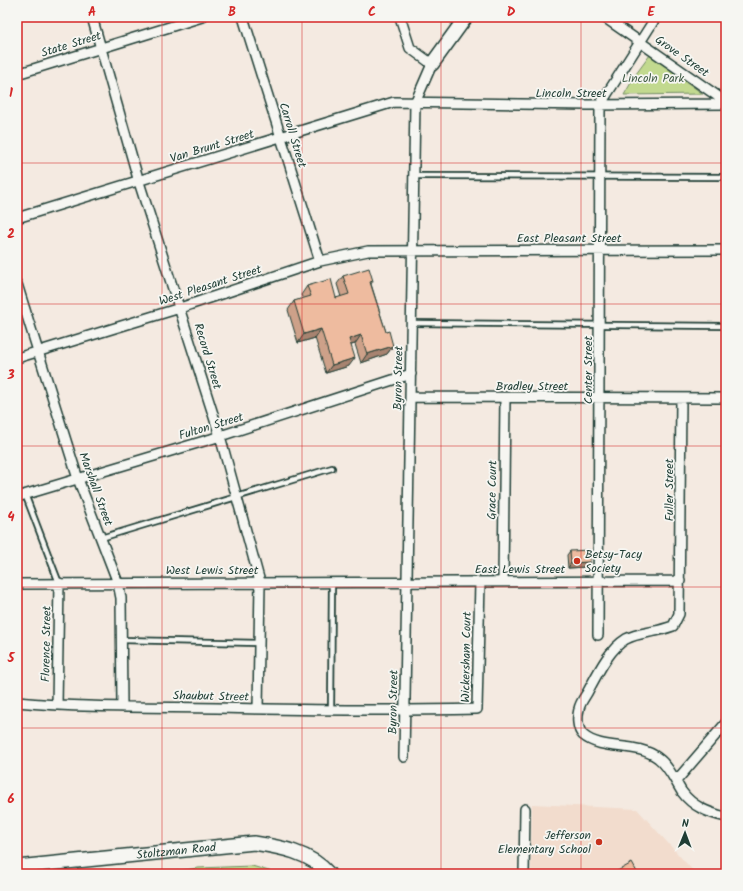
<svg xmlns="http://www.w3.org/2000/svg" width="743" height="891" font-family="Kalam,sans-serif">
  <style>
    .built { fill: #f2dccd }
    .green { fill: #c2d98f; stroke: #708b62 }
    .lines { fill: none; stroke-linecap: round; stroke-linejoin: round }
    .lane-casing { stroke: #1f3d34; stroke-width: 8 }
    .street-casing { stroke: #1f3d34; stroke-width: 12 }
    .secondary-casing { stroke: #1f3d34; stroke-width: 16 }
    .lane { stroke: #f6f6f2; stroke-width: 4.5 }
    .street { stroke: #f6f6f2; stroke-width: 9 }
    .secondary { stroke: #f6f6f2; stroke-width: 13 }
    .wall { fill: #cda189; stroke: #1f3d34 }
    .shaded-wall { fill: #a7836f; stroke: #1f3d34 }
    .building { fill: #eebb9f; stroke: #1f3d34 }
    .grid { fill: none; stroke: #d62828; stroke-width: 1; stroke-opacity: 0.55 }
    .poi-dot { fill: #c8321e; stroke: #f6f6f2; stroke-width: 1.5 }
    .labels { text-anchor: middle; stroke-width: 3.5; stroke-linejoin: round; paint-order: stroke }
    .street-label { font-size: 12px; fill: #1f3d34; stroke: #f6f6f2 }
    .park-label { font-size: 12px; fill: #405c46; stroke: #f6f6f2 }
    .poi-label { font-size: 12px; fill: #1f3d34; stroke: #f6f6f2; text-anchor: start }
    .neatline { fill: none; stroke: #d62828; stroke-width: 1.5 }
    .grid-label { font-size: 13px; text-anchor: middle; font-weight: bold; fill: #d62828 }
  </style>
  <rect width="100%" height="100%" fill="#f4eae1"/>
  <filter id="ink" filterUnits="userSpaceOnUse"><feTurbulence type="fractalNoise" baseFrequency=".025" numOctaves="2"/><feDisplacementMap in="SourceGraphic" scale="8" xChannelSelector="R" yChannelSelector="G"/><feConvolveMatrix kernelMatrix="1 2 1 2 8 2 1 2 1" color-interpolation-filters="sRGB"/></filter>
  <g filter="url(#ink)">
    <path class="built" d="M532,804L637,809L696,874H531Z"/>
    <path class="green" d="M650,55L703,94L624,95L636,74Z
      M252,866L279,874H159L198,868Z"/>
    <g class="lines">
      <defs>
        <path id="lane" d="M414,176L726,177
          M411,323L726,326
          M25,494L59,583
          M101,538L332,468
          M121,640L259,643
          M331,710L332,582"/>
        <path id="street" d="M92,17L139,182L220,436L260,582L258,709
          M243,17L320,261
          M400,17L410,48L432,64L415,103L404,757
          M604,17L726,102
          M17,74L202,17
          M600,105L656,17
          M17,218L394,102L588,105L726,104
          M17,284L78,479L118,583L121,598L122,707
          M17,358L180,308L320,261L368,251L726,250
          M410,397L726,398
          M681,399L679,614L673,626C667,628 661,630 655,631C646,633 635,634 626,639C608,650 597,675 587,693C584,698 580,703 579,709C577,717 577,729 583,735C603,752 636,741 658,758C669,766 675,781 682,792C693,807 709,813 726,817
          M17,497L211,439L411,374
          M503,582L505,398
          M17,584L680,581
          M598,635L600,105
          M17,702C83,708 150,707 217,708C304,710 391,711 477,709L480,582
          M57,705L59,583
          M676,781L726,723
          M524,874L525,809"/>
        <g id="secondary">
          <path d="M432,64L466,17"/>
          <path id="s1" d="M17,867L254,843C280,847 310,852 329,874"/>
        </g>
      </defs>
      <use href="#lane" class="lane-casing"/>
      <use href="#street" class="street-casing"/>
      <use href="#secondary" class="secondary-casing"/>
      <use href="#lane" class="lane"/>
      <use href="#street" class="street"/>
      <use href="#secondary" class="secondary"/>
    </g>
    <path class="wall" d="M343,276L373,281L371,284L386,332L393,346L387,354L361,363L355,344L351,345L349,366L326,373L315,338L298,343L288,310L294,301L303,299L301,295L307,286L336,298L341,297L337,284Z
      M570,551L587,567L568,568L567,555Z"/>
    <path class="shaded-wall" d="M321,329L315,338L298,343L304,334Z
      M361,335L355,344L343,347L349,339Z
      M393,346L387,354L361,363L367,354Z
      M355,358L349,366L326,373L332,365Z
      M590,562L587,567L568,568L571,563Z"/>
    <path class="building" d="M369,268L373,281L370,282L386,332L389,331L393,346L367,354L361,335L349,339L355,358L332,365L321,329L304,334L294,301L311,296L307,286L331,279L336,298L349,294L343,276Z
      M590,550V562L571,563L570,551Z
      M632,863L638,874H603L610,871L612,874Z"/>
  </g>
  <path class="grid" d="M162,17V874M302,17V874M441,17V874M581,17V874M17,163H726M17,304H726M17,446H726M17,587H726M17,728H726"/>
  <g class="poi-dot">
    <circle cx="577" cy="561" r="4"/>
    <circle cx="599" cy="842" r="4"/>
  </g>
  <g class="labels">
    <g class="street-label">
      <text transform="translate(71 44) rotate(-17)" y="4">State Street</text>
      <text transform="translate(682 56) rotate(35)" y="4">Grove Street</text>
      <text x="571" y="97">Lincoln Street</text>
      <text transform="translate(293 135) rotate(73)" y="4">Carroll Street</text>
      <text transform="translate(212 146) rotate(-17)" y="4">Van Brunt Street</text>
      <text x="569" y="242">East Pleasant Street</text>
      <text transform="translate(210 285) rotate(-18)" y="4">West Pleasant Street</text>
      <text transform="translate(208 356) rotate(73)" y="4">Record Street</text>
      <text transform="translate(588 370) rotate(-90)" y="4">Center Street</text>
      <text transform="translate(398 378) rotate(-89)" y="4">Byron Street</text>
      <text x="532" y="390">Bradley Street</text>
      <text transform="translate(211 426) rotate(-17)" y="4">Fulton Street</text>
      <text transform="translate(96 489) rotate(70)" y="4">Marshall Street</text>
      <text transform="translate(492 490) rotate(-89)" y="4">Grace Court</text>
      <text transform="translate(669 490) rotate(-90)" y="4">Fuller Street</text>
      <text x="520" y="573">East Lewis Street</text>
      <text x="212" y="574">West Lewis Street</text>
      <text transform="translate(46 644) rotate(-89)" y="4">Florence Street</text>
      <text transform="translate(466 657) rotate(-89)" y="4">Wickersham Court</text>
      <text transform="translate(211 696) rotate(1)" y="4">Shaubut Street</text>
      <text transform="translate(393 702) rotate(-89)" y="4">Byron Street</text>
      <text dy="4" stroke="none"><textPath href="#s1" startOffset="160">Stoltzman Road</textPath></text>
    </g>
    <g class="park-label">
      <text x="653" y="82">Lincoln Park</text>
    </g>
    <g class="poi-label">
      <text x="585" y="558">Betsy-Tacy<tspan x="585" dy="14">Society</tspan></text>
      <text x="591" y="839" text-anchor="end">Jefferson<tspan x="591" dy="14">Elementary School</tspan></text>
    </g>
  </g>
  <rect width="743" height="891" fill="none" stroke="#f6f6f2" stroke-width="44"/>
  <g transform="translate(685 833) rotate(1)" stroke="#f6f6f2" stroke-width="3" paint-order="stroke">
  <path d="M0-3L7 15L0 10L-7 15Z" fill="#1f3d34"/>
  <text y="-6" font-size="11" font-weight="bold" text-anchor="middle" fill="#1f3d34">N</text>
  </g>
  <rect x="22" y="22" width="699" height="847" class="neatline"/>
  <g class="grid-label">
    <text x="92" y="16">A</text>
    <text x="232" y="16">B</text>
    <text x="372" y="16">C</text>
    <text x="511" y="16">D</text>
    <text x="651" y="16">E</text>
    <text x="11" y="97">1</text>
    <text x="11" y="238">2</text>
    <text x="11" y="379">3</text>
    <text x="11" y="521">4</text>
    <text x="11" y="662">5</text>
    <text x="11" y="803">6</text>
  </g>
</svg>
